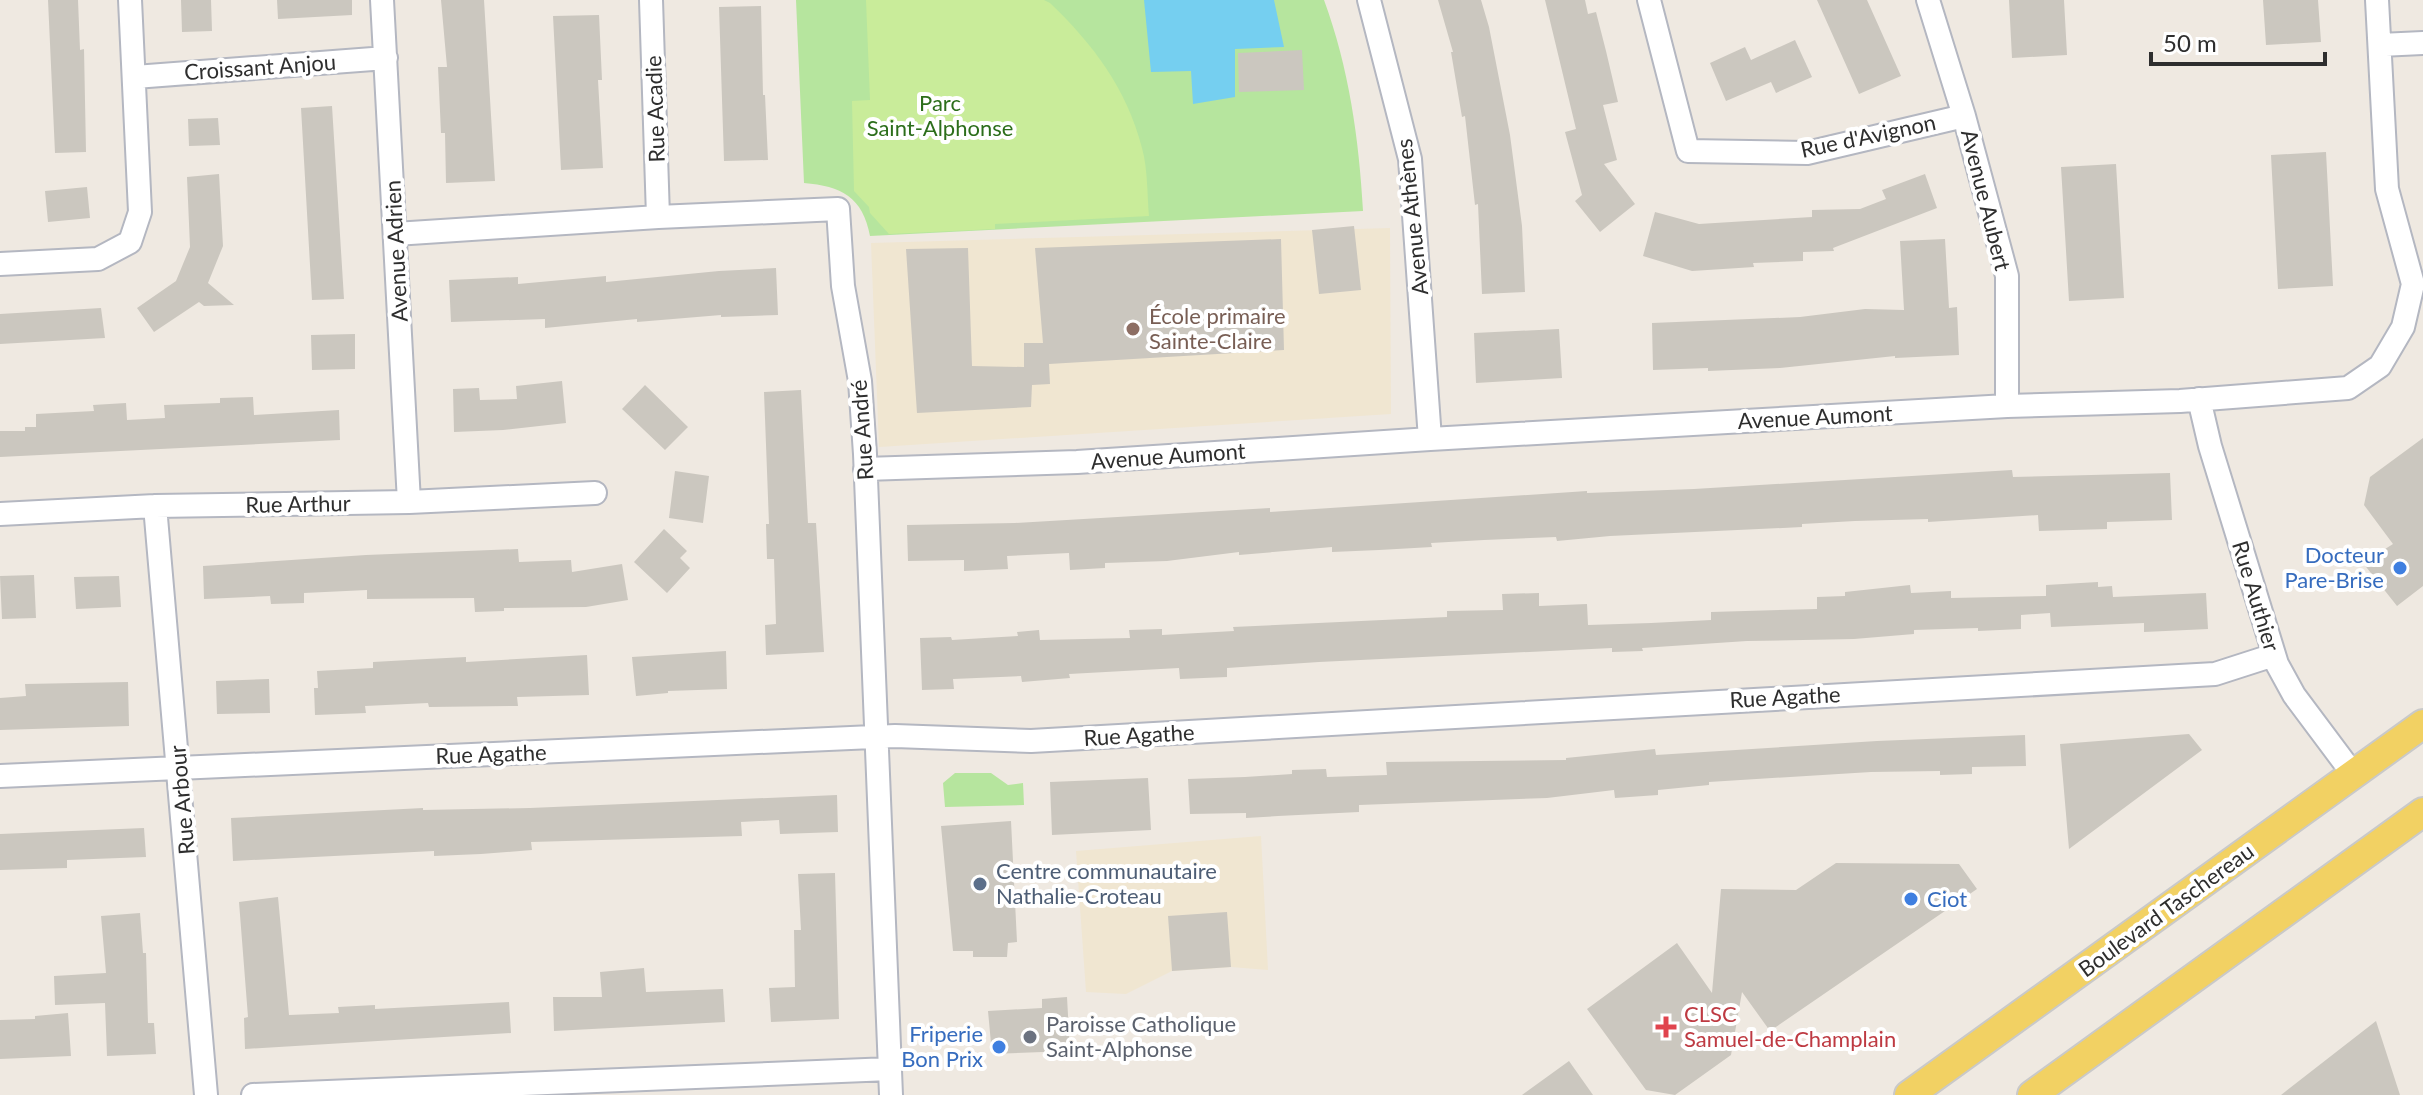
<svg xmlns="http://www.w3.org/2000/svg" width="2423" height="1095" font-family="Lato,sans-serif">
  <style>
    .education { fill: #f0e6d1 }
    .green { fill: #b6e59e }
    .pitch { fill: #c9ec9a }
    .water { fill: #75cff0 }
    .building { fill: #cbc7bf }
    .lines { fill: none; stroke-linecap: round; stroke-linejoin: round }
    .minor-casing { stroke: #b4b7c1; stroke-width: 26 }
    .major-casing { stroke: #c9c9c9; stroke-width: 32 }
    .minor { stroke: #fff; stroke-width: 22 }
    .major { stroke: #f2d163; stroke-width: 28 }
    .education-dot { fill: #8d6e63; stroke: #fff; stroke-width: 3 }
    .shop-dot { fill: #3f7fe0; stroke: #fff; stroke-width: 3 }
    .service-dot { fill: #5c6f8a; stroke: #fff; stroke-width: 3 }
    .health-dot { fill: #e0444e; stroke: #fff; stroke-width: 3 }
    .worship-dot { fill: #6b7280; stroke: #fff; stroke-width: 3 }
    .labels { text-anchor: middle; stroke-width: 8; stroke-linejoin: round; paint-order: stroke }
    .street-label { font-size: 22px; fill: #2e2e2e; stroke: #fff }
    .park-label { font-size: 22px; fill: #2c6e1b; stroke: #fff }
    .education-label { font-size: 22px; fill: #785e54; stroke: #fff; text-anchor: start }
    .shop-label { font-size: 22px; fill: #366cbe; stroke: #fff; text-anchor: end }
    .service-label { font-size: 22px; fill: #4e5e75; stroke: #fff; text-anchor: start }
    .health-label { font-size: 22px; fill: #be3a42; stroke: #fff; text-anchor: start }
    .worship-label { font-size: 22px; fill: #5b616d; stroke: #fff; text-anchor: start }
  </style>
  <rect width="100%" height="100%" fill="#efe9e1"/>
  <path class="education" d="M1390,228L1391,414L879,447L871,243Z
    M1261,836L1268,970L1231,967L1172,971L1126,994L1086,992L1076,851Z"/>
  <path class="green" d="M796,0H1324C1349,68 1359,139 1363,211L870,236C863,197 841,186 804,183Z
    M955,773H991L1008,785L1023,783L1024,805L945,807L943,783Z"/>
  <path class="pitch" d="M866,0H1044L1050,3C1093,44 1127,89 1142,148C1148,170 1147,194 1149,216L995,224V229L889,234L870,213L869,207L854,191L852,101L870,100Z"/>
  <path class="water" d="M1144,0H1274L1284,47L1235,49V97L1193,104L1191,71L1151,72Z"/>
  <path class="building" d="M48,0H78L80,50L84,49L86,152L55,153Z
    M181,0H211L212,31L182,32Z
    M277,0H352V15L278,19Z
    M441,0H484L495,181L446,183L445,133H441L438,67H447Z
    M1438,0H1481L1489,27L1510,135L1522,226L1525,292L1482,294L1478,204L1475,205L1465,116L1462,117L1451,52H1453Z
    M1545,0H1585L1588,14L1596,12L1606,51L1618,102L1603,105L1617,160L1604,164L1635,204L1600,232L1575,201L1582,195L1565,132L1576,129Z
    M1817,0H1867L1901,76L1859,94Z
    M2009,0H2064L2067,55L2012,58Z
    M2263,0H2318L2321,42L2266,45Z
    M761,6L763,95H765L768,160L724,161L719,7Z
    M599,15L602,80H598L603,168L561,170L553,16Z
    M1795,40L1812,77L1776,93L1771,82L1726,101L1710,63L1745,47L1751,60Z
    M1302,50L1304,90L1239,92L1238,53Z
    M332,106L344,299L312,300L301,108Z
    M218,118L220,145L189,146L188,119Z
    M2326,152L2333,286L2278,289L2271,155Z
    M2116,164L2124,298L2069,301L2061,167Z
    M219,174L223,246L208,283L234,305L204,306L199,302L154,332L137,308L176,281L190,247L187,177Z
    M1925,174L1937,208L1833,248L1834,251L1803,252V261L1753,263L1754,267L1692,271L1643,256L1655,212L1699,224L1812,217V210L1860,209L1886,199L1882,190Z
    M87,187L90,218L48,222L45,191Z
    M1354,226L1361,290L1319,294L1312,230Z
    M1281,239L1284,350L1049,364L1050,384L1032,385L1031,407L917,413L906,249L968,248L972,366L1024,367V343H1043L1035,248Z
    M1945,239L1949,308L1957,307L1959,355L1895,358V356L1780,368L1708,371V368L1653,370L1652,323L1800,317L1865,309L1904,310L1900,241Z
    M776,268L778,315L721,317V315L637,322V319L545,328V319L451,322L449,280L518,277V284L606,276V282L719,271Z
    M101,308L105,338L0,344V314Z
    M1559,329L1562,378L1476,383L1474,333Z
    M355,334V369L312,370L311,335Z
    M562,381L566,423L503,430L454,432L453,389L479,388L480,400L517,399L516,386Z
    M645,385L688,427L665,450L622,409Z
    M801,390L808,523H816L824,652L766,655L765,625L776,624L774,559H767L766,524H769L764,392Z
    M253,397L254,415L339,410L340,440L0,457V431H25V427H36V414L94,411L93,405L126,403L127,420L165,418L164,405L220,403V398Z
    M2423,438V586L2397,606L2363,563L2393,544L2364,505L2370,477Z
    M2012,470L2013,477L2170,473L2172,520L2107,522V529L2039,531L2038,515L1928,522V519L1855,521L1802,524V527L1610,536L1557,541L1556,537L1484,540L1431,543L1432,547L1379,550L1332,552V547L1239,555V552L1167,561L1105,563V568L1070,570L1069,553L1007,556L1008,569L964,571V560L908,561L907,525L1015,523L1270,508V512L1587,491V493L1694,489Z
    M675,471L709,476L703,523L669,518Z
    M664,529L687,551L680,558L690,568L667,593L634,562Z
    M518,549L519,562L571,560L572,572L622,564L628,600L586,607L504,608V611L475,612L474,598L367,599V590L304,593V603L271,604L270,596L204,599L203,566L366,555Z
    M34,575L36,618L2,619L0,576Z
    M119,576L121,607L76,609L74,577Z
    M2098,582V587L2112,586L2113,597L2206,593L2208,629L2144,632V623L2051,627L2050,613L2021,615V629L1978,631V628L1914,630V634L1854,639L1747,641L1642,648L1643,651L1612,652V648L1319,662L1227,668V677L1180,679L1179,668L1069,674L1070,678L1022,682L1021,676L953,679L954,689L922,690L920,638L951,637L952,640L1018,636L1017,632L1039,630L1040,640L1130,638L1129,630L1162,629V635L1234,631L1233,627L1447,617V611L1503,610L1502,594L1539,593V606L1587,604L1588,625L1651,623L1711,620V612L1817,609V597L1845,596V592L1910,585L1911,593L1951,591V598L2046,596V585Z
    M726,651L727,689L668,691V693L636,696L632,657Z
    M587,655L589,695L517,697L518,706L429,707L428,703L365,706L366,713L315,715L314,688H318L317,671L373,668V662L427,659L466,657V662Z
    M269,679L270,713L217,714L216,681Z
    M128,682L129,726L0,730V698L26,696L25,684Z
    M2189,734L2202,750L2069,849L2060,744Z
    M2025,735L2026,766L1972,767V774L1940,775V771L1871,772L1709,782V785L1658,790V795L1615,798L1614,790L1547,798L1359,805V812L1278,816L1246,818V813L1190,814L1188,779L1245,777L1292,774V770L1326,769L1327,777L1387,775L1386,762L1566,760V758L1655,749L1656,755L1877,741Z
    M1148,778L1151,830L1052,835L1050,782Z
    M837,795L838,832L780,834L779,820L741,822L742,836L531,842L532,850L481,854L434,856V851L233,861L231,818L423,808V810L530,808Z
    M1011,821L1017,942L1008,943L1007,957H973V951H953L941,826Z
    M144,828L146,857L67,860V868L0,870V834Z
    M1836,863L1959,864L1977,889L1770,1031L1742,992L1731,1055L1675,1095L1646,1090L1587,1009L1677,943L1712,993L1721,889L1796,890Z
    M835,873L839,1019L771,1022L769,988L795,987L794,930H801L798,874Z
    M278,897L289,1015L339,1013L338,1007L375,1005V1009L509,1002L511,1033L245,1049L244,1018L248,1017L239,902Z
    M1227,912L1231,967L1172,971L1168,916Z
    M140,913L143,953H146L148,1023H154L156,1054L107,1056L105,1003L55,1005L54,976L106,973L101,916Z
    M644,968L646,992L723,989L725,1022L554,1031L553,997H602L600,972Z
    M1067,997L1070,1051L992,1054L988,1011L1042,1008V999Z
    M68,1013L71,1056L0,1059V1020L35,1019V1016Z
    M2376,1021L2400,1095H2281Z
    M1569,1061L1593,1095H1522Z"/>
  <g class="lines">
    <defs>
      <path id="minor" d="M382,0L409,502
        M651,0L658,217
        M1369,0L1410,159L1430,439
        M1649,0L1688,151L1807,153L1964,116
        M1928,0L1964,116L2007,276V406
        M2380,45L2423,43
        M135,77L386,58
        M395,234L658,217L838,209L843,286L860,381L865,454L891,1095
        M0,264L98,259L130,242L140,212L130,0
        M2199,399L2210,446L2277,664L2294,695L2353,774
        M865,469L1077,462L1430,439L2007,406L2180,401L2348,388L2380,366L2403,327L2413,284L2387,189L2377,0
        M155,506L206,1095
        M0,514L155,506L409,502L595,493
        M0,776L895,736L1031,741L2215,674L2274,655
        M253,1095L890,1069"/>
      <path id="major" d="M1909,1095L2423,724
        M2032,1095L2423,812"/>
    </defs>
    <use href="#minor" class="minor-casing"/>
    <use href="#major" class="major-casing"/>
    <use href="#minor" class="minor"/>
    <use href="#major" class="major"/>
  </g>
  <circle class="education-dot" cx="1133" cy="329" r="8"/>
  <g class="shop-dot">
    <circle cx="2400" cy="568" r="8"/>
    <circle cx="1911" cy="899" r="8"/>
    <circle cx="999" cy="1047" r="8"/>
  </g>
  <circle class="service-dot" cx="980" cy="884" r="8"/>
  <path class="health-dot" d="M1662 1015h8v8h8v8h-8v8h-8v-8h-8v-8h8z"/>
  <circle class="worship-dot" cx="1030" cy="1037" r="8"/>
  <g class="labels">
    <g class="street-label">
      <text transform="translate(260 67) rotate(-4)" y="8">Croissant Anjou</text>
      <text transform="translate(655 109) rotate(-92)" y="8">Rue Acadie</text>
      <text transform="translate(1868 136) rotate(-12)" y="8">Rue d'Avignon</text>
      <text transform="translate(1986 200) rotate(76)" y="8">Avenue Aubert</text>
      <text transform="translate(1412 217) rotate(-96)" y="8">Avenue Athènes</text>
      <text transform="translate(396 251) rotate(-93)" y="8">Avenue Adrien</text>
      <text transform="translate(1815 417) rotate(-3)" y="8">Avenue Aumont</text>
      <text transform="translate(862 430) rotate(-94)" y="8">Rue André</text>
      <text transform="translate(1168 456) rotate(-4)" y="8">Avenue Aumont</text>
      <text transform="translate(298 504) rotate(-1)" y="8">Rue Arthur</text>
      <text transform="translate(2256 596) rotate(73)" y="8">Rue Authier</text>
      <text transform="translate(1785 697) rotate(-3)" y="8">Rue Agathe</text>
      <text transform="translate(1139 735) rotate(-3)" y="8">Rue Agathe</text>
      <text transform="translate(491 754) rotate(-2)" y="8">Rue Agathe</text>
      <text transform="translate(182 800) rotate(-95)" y="8">Rue Arbour</text>
      <text transform="translate(2166 910) rotate(-36)" y="8">Boulevard Taschereau</text>
    </g>
    <g class="park-label">
      <text x="940" y="111">Parc<tspan x="940" dy="25">Saint-Alphonse</tspan></text>
    </g>
    <g class="education-label">
      <text x="1149" y="324">École primaire<tspan x="1149" dy="25">Sainte-Claire</tspan></text>
    </g>
    <g class="shop-label">
      <text x="2384" y="563">Docteur<tspan x="2384" dy="25">Pare-Brise</tspan></text>
      <text x="1927" y="907" text-anchor="start">Ciot</text>
      <text x="983" y="1042">Friperie<tspan x="983" dy="25">Bon Prix</tspan></text>
    </g>
    <g class="service-label">
      <text x="996" y="879">Centre communautaire<tspan x="996" dy="25">Nathalie-Croteau</tspan></text>
    </g>
    <g class="health-label">
      <text x="1684" y="1022">CLSC<tspan x="1684" dy="25">Samuel-de-Champlain</tspan></text>
    </g>
    <g class="worship-label">
      <text x="1046" y="1032">Paroisse Catholique<tspan x="1046" dy="25">Saint-Alphonse</tspan></text>
    </g>
  </g>
  <path d="M2151 52v12h174v-12" fill="none" stroke="#2e2e2e" stroke-width="4"/>
  <text x="2163" y="52" font-size="24" fill="#2e2e2e" stroke="#ffffff" stroke-width="6" paint-order="stroke">50 m</text>
</svg>
